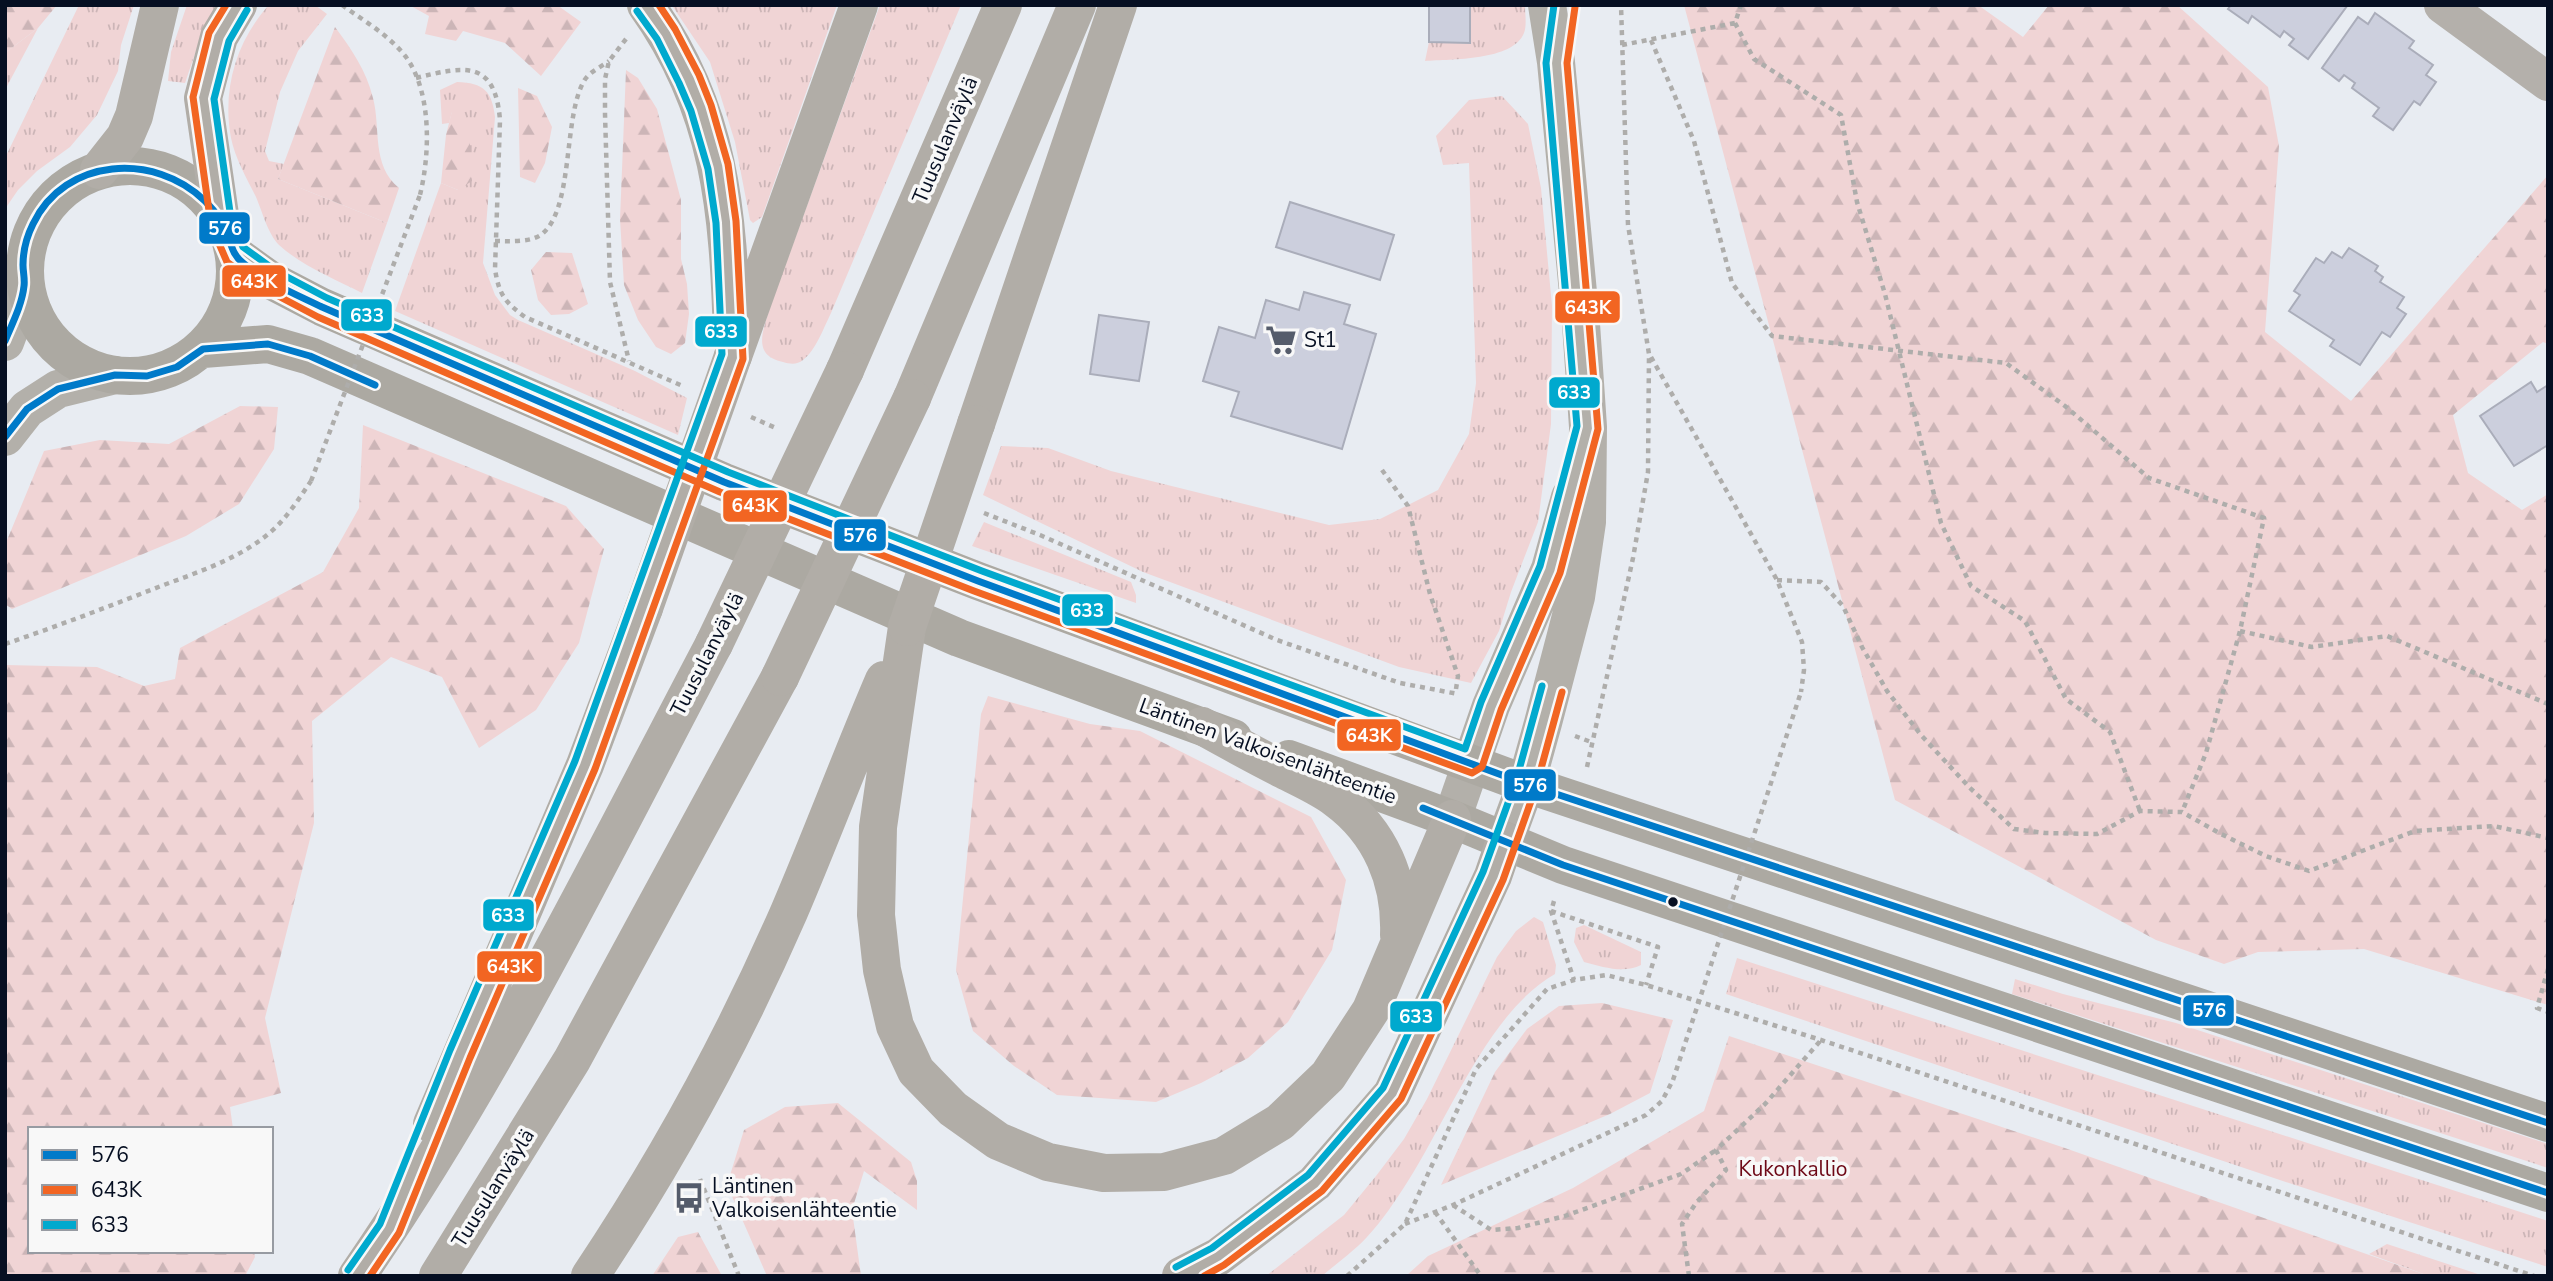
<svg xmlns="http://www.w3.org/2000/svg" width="2553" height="1281" font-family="'Nunito Sans',sans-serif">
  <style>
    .grass { fill: url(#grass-tufts) }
    .forest { fill: url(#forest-firs) }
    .building { fill: #cccfdd; stroke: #aaadba; stroke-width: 2 }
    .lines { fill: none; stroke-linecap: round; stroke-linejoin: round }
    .path { stroke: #aeadab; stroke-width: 4.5; stroke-dasharray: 5 5; stroke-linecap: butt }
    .minor { stroke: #b4b0ab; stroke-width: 38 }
    .secondary { stroke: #b3b0aa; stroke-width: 38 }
    .primary { stroke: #aca9a2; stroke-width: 38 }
    .motorway { stroke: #b1ada7; stroke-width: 38 }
    .path-bridge { stroke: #aeadab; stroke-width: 4.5; stroke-dasharray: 5 5; stroke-linecap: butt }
    .motorway-bridge { stroke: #b1ada7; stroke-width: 38 }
    .bus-1-casing { stroke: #f8f8f8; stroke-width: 12 }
    .bus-2-casing { stroke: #f8f8f8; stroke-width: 12 }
    .bus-3-casing { stroke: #f8f8f8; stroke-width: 12 }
    .bus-1 { stroke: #007ac9; stroke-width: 7 }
    .bus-2 { stroke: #f26522; stroke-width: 7 }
    .bus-3 { stroke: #00a9ce; stroke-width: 7 }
    .bus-dot { fill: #060f22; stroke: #f8f8f8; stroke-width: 2.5 }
    .labels { text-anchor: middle; stroke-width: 7; stroke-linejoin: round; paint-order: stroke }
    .street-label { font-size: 21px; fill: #060f22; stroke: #f8f8f8 }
    .poi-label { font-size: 21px; fill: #060f22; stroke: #f8f8f8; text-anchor: start }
    .park-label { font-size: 21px; fill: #6d0816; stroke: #f8f8f8 }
    .line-badge { stroke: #f8f8f8; stroke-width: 2.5 }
    .badge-label { font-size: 19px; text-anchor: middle; font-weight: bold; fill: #fff }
  </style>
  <defs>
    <pattern id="grass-tufts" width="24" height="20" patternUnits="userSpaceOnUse" patternTransform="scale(1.75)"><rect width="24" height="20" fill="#f0d4d5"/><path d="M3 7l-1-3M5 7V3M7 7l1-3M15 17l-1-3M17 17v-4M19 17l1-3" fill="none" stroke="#ccb5b7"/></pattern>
    <pattern id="forest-firs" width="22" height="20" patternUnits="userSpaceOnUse" patternTransform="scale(1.75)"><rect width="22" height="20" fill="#f0d4d5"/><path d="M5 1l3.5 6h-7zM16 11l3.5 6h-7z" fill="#ccb5b7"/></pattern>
  </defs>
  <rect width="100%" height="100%" fill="#e8ecf2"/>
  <path class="grass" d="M79,5H134L121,45L118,71L97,115L70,147L37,171L18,190L5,209V158Z
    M187,5H219L197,48L185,83L168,81L171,52Z
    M269,5H315L327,14L298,51L280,92L265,151L269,161L284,164L278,179L387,223L362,293C335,279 302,266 279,245C268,234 262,211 256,197C247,179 235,158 231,138C222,90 236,41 269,5Z
    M674,5H837L762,217L753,223L750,220L735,142L710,62L673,7Z
    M880,5H961L831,313C824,327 816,350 803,360C797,365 790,364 783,362C752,355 763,332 769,310Z
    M1470,5H1525C1525,14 1527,25 1524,33C1513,61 1451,59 1425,61L1429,42L1470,43Z
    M38,28L5,90V53Z
    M457,82C484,83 492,91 495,117L483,263L495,295L510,315L518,320L635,371L687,398L678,435L395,311L441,183L458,190L452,112L449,123L442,124L440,90Z
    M1502,96L1528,124L1541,188L1552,306L1551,424L1538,522L1511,592L1499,631L1471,683L1399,667L1143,572L983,495L1001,446L1048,448L1111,471L1329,525L1380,519L1438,490L1469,434L1476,383L1469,163L1443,165L1436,136L1469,100Z
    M984,522L1131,582L1136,595V603L972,546Z
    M1534,917L1543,922L1556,965L1555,974C1489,1011 1448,1119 1408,1181C1396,1200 1382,1221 1367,1237C1354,1251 1337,1263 1322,1276H1266L1344,1215L1376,1176L1404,1139L1427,1099L1497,957L1516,931Z
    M1584,925L1641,952V965C1624,974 1603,967 1584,962L1574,942L1576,928Z
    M1737,958L2548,1221V1267L2295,1185L1726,994Z
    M2015,979L2063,994L2176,1023L2548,1144V1168L2012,994Z
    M2387,1244L2484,1276H2429L2369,1254Z"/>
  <path class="forest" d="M5,5H57L38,28L5,53Z
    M409,5H557L581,22L541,76L505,43L463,31L456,41L425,34L429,16Z
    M1684,5H1978L2023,37L2049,5H2177L2268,87L2279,146L2265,332L2351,401L2548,175V344L2543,342L2453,415L2468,473L2522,510L2548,494V1005L2364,949L2258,952L2224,964L2156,940L1895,800Z
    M335,27C352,50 366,70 373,98C381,128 371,165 399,188L387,223L278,179Z
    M626,70L638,78L657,109L681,200V259L687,284L689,314L685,343L671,354L656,347L638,320L624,285L620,219Z
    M518,88L537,96L552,127L545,163L535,183L520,177Z
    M452,111L469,128L472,181L458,190L441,183L446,135Z
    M546,252L572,253L588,304L569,314L551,315L538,300L531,270Z
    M240,406L278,407L274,449L239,504L186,536L12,609L5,604V545L44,451L100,440L169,444Z
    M363,425L566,506L604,549L579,643L536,710L479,748L442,677L391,657L312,721L314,823L265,1018L281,1093L230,1107L233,1129H30V1251H254L255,1257L245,1276H5V665L97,667L144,686L175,679L180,648L323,572L359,508Z
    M988,696L1090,724L1140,731L1311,817L1346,880L1332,950L1288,1022L1248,1058L1201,1083L1156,1102L1057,1095L1014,1066L973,1031L956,970L981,714Z
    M1602,1003L1673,1020L1650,1093L1610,1114L1441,1185L1495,1072L1527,1029L1559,1006Z
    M1729,1036L2062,1147L2429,1276H1406L1428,1256L1573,1188L1704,1111Z
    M838,1103L911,1162L917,1181V1210L864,1171L852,1210L861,1276H767L727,1185L744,1130L785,1107Z
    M698,1232L722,1276H652L678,1237Z"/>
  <path class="building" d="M1429,5H1470V43L1429,42Z
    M2231,5H2345L2347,6L2308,59L2289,45L2294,39L2284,31L2280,37L2252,16L2248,23L2228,9Z
    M2375,13L2414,41L2409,48L2433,65L2426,75L2436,82L2420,105L2414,101L2393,130L2373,116L2379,108L2352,88L2355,83L2344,75L2339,81L2322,68L2358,17L2368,24Z
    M1290,202L1394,235L1380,280L1276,247Z
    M2349,248L2378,266L2375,271L2383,277L2380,282L2404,297L2397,308L2406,314L2390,337L2382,332L2360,365L2330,346L2334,340L2289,311L2300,295L2294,291L2316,258L2324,263L2332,252L2342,258Z
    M1304,292L1350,305L1344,324L1376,334L1342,449L1231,416L1239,392L1203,381L1219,327L1255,338L1266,300L1299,310Z
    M1099,315L1149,322L1139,381L1090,374Z
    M2531,382L2537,392L2548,385V445L2514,466L2480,416Z"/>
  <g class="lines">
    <path class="path" d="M342,5C364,21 389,35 406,57C432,93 430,154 420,195
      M1735,23L1754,59L1841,115L1857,202L1885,294L1941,523L1971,586L2025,621L2066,699L2110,732L2140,811
      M626,39L609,61L605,79V114L610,282L629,361
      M1651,40L1694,141L1732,283L1772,336L2006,363L2065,406L2149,478L2264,518L2240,631L2206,753L2182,812
      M1622,45L1735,23L1741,5
      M416,78C464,66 495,59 500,120L495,269C499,295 505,302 525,317L685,387
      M495,241C508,241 531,243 542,234C574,208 563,117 584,81C589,72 601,67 609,61
      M1651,357L1777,580L1802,642L1804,670L1801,692
      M751,417L778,429
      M1382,470L1408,506L1430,594L1458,676L1456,689
      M984,513L1040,535L1277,640L1400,683L1458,694
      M1777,580L1821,582L1843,606L1862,647L1887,691L1921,735L1969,787L2014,829L2045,833L2097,834L2140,811L2182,812L2221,834L2266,856L2309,871L2415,831L2494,826L2548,838
      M2240,631L2312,647L2387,636L2548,704
      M5,644C58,626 110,606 161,586C198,572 236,560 267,535C285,521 298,500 311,481
      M1575,736L1591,742
      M1587,767L1633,558L1648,472L1649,354L1628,225L1621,5
      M1554,901L1551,911L1574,980
      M1551,911L1658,947L1646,985
      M2548,969L2537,1008L2548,1012
      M700,1179L739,1276
      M1453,1205L1491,1230L1518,1228L1565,1216L1681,1174L1716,1150
      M1435,1212L1481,1276
      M1405,1224L1453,1205L1646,1115L1662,1101L1673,1080
      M1347,1276L1405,1224L1476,1069L1547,989L1574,980L1606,975L1646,985L1821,1040L2534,1276
      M1689,1276L1682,1224L1696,1203L1726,1170L1716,1150L1765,1104L1821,1040"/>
    <path class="minor" d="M2443,5L2548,82"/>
    <path class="secondary" d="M5,342L25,289
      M5,437L27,409L58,389L115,375
      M1452,819L1491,706L1550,569L1570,497
      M1505,841L1526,784L1543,723L1576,597L1587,522L1588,427L1581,324L1556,62L1547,5"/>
    <path class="primary" d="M25 271a105 105 0 1 1 210 0a105 105 0 1 1-210 0Z
      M234,254L270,280L322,307L724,482L978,581L1526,784L2548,1123
      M203,349L268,344L310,356L959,638L1233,738
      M1289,759L1452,819L1563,865L2548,1193"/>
    <path class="motorway" d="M646,5C721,110 728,211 732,336
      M99,170L125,137L134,116L160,5
      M221,222L203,98L219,37L238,5
      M733,356L859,5
      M845,370L1003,5
      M912,398L1077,5
      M976,424L1118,5
      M907,627L878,827L876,915L882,970L895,1026L916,1071L953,1109L998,1141L1048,1162L1104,1173L1164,1172L1224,1156L1280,1122L1328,1076L1371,1010L1452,819
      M1202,726C1229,741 1256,756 1284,770C1301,779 1320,787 1336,799C1381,832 1401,881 1399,935
      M432,1124L585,765L644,608
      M357,1276C495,1076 601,858 714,644
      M438,1276L572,1060L780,677
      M590,1276C667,1161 734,1038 789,912C822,835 851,757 884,680
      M1181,1276L1218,1257L1315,1183L1392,1094L1493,876L1505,841"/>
    <path class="path-bridge" d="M311,481L420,195
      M1673,1080L1801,692"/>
    <path class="motorway-bridge" d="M644,608L733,356
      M907,627L976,424
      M714,644L845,370
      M780,677L912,398"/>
    <defs>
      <path id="bus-1" d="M5,341C12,324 22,305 24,286C25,279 23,272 23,265C23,251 27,236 33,224C65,157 155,152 205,201C214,210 224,223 228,236C232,247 233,255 243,263C266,282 295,294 322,307L724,482L978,581L1526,784L2548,1123
        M5,437L27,409L58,389L115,375L147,376L177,367L203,349L268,344L310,356L375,385
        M1423,808L1563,865L2548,1193"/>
      <path id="bus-2" d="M226,5L209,33L193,97L211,225L227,262L265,289L318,317L720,492L974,591L1472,773L1482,767L1501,710L1560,573L1598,429L1567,63L1575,7
        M370,1276L399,1233L470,1058L595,769L743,359L736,221L728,164L711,105L699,75L675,29L659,5
        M1204,1276L1224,1265L1322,1191L1401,1099L1503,880L1536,787L1562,692"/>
      <path id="bus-3" d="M247,10L229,41L214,99L231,219L243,247L276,271L327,298L728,472L982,571L1465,749L1481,702L1540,566L1577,426L1546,63L1554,5
        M1176,1267L1212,1248L1308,1175L1383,1088L1483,872L1516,781L1542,686
        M348,1270L380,1224L450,1050L575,761L722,354L716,223L708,169L691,111L679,83L657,39L637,11"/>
    </defs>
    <use href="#bus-1" class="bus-1-casing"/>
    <use href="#bus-2" class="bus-2-casing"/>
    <use href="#bus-3" class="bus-3-casing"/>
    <use href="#bus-1" class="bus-1"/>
    <use href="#bus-2" class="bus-2"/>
    <use href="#bus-3" class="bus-3"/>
  </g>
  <defs>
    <symbol id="supermarket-bare" viewBox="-9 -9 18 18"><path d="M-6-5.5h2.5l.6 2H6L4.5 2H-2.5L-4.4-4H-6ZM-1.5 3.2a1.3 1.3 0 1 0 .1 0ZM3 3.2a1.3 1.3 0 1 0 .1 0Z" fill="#555c6b" stroke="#f8f8f8" stroke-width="2.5" paint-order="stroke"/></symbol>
    <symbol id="bus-bare" viewBox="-9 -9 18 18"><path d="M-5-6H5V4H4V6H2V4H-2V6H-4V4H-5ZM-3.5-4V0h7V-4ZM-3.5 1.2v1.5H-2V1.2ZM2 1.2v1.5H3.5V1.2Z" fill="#555c6b" stroke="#f8f8f8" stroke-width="2.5" paint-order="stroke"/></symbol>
  </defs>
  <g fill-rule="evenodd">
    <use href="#supermarket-bare" x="1259" y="318" width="44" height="44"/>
    <use href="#bus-bare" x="667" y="1176" width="44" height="44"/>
  </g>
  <circle class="bus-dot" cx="1673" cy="902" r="6"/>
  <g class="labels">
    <g class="street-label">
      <text transform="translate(945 140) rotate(-67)" y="7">Tuusulanväylä</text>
      <text transform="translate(707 654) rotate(-63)" y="7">Tuusulanväylä</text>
      <text transform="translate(1268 751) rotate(20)" y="7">Läntinen Valkoisenlähteentie</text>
      <text transform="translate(493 1188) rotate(-58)" y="7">Tuusulanväylä</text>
    </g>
    <g class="poi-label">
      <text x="1304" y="347">St1</text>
      <text x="712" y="1193">Läntinen<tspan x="712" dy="24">Valkoisenlähteentie</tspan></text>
    </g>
    <g class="park-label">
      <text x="1793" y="1176">Kukonkallio</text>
    </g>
  </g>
  <g class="line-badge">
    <rect x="198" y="211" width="53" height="34" rx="7" fill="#007ac9"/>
    <rect x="221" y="264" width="66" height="34" rx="7" fill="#f26522"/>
    <rect x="1554" y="290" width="67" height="34" rx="7" fill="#f26522"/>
    <rect x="340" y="298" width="53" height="34" rx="7" fill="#00a9ce"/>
    <rect x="694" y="315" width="54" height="33" rx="7" fill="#00a9ce"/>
    <rect x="1548" y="376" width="53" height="33" rx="7" fill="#00a9ce"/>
    <rect x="722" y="489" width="66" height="34" rx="7" fill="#f26522"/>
    <rect x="833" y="518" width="54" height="34" rx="7" fill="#007ac9"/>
    <rect x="1061" y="593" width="53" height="34" rx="7" fill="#00a9ce"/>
    <rect x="1336" y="718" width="66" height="34" rx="7" fill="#f26522"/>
    <rect x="1503" y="768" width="54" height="34" rx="7" fill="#007ac9"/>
    <rect x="482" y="898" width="53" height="34" rx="7" fill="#00a9ce"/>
    <rect x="476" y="950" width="67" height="33" rx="7" fill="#f26522"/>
    <rect x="2182" y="994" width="53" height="33" rx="7" fill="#007ac9"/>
    <rect x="1389" y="1000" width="54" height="33" rx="7" fill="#00a9ce"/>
  </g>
  <g class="badge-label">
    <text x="225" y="235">576</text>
    <text x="254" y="288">643K</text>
    <text x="1588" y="314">643K</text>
    <text x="367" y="322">633</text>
    <text x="721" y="338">633</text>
    <text x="1574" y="399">633</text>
    <text x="755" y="512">643K</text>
    <text x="860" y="542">576</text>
    <text x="1087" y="617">633</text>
    <text x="1369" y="742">643K</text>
    <text x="1530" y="792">576</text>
    <text x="508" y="922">633</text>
    <text x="510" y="973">643K</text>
    <text x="2209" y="1017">576</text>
    <text x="1416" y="1023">633</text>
  </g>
  <rect width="2553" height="1281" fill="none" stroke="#060f22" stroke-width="14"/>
  <rect x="28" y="1127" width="245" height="126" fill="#f8f8f8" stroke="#979ba2" stroke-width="2"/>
  <rect x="42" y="1150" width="35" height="10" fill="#007ac9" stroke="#979ba2" stroke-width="2"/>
  <text x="91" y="1162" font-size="21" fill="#060f22">576</text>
  <rect x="42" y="1185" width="35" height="10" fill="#f26522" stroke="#979ba2" stroke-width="2"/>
  <text x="91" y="1197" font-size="21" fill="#060f22">643K</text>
  <rect x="42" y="1220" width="35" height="10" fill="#00a9ce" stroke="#979ba2" stroke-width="2"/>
  <text x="91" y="1232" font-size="21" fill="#060f22">633</text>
</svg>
